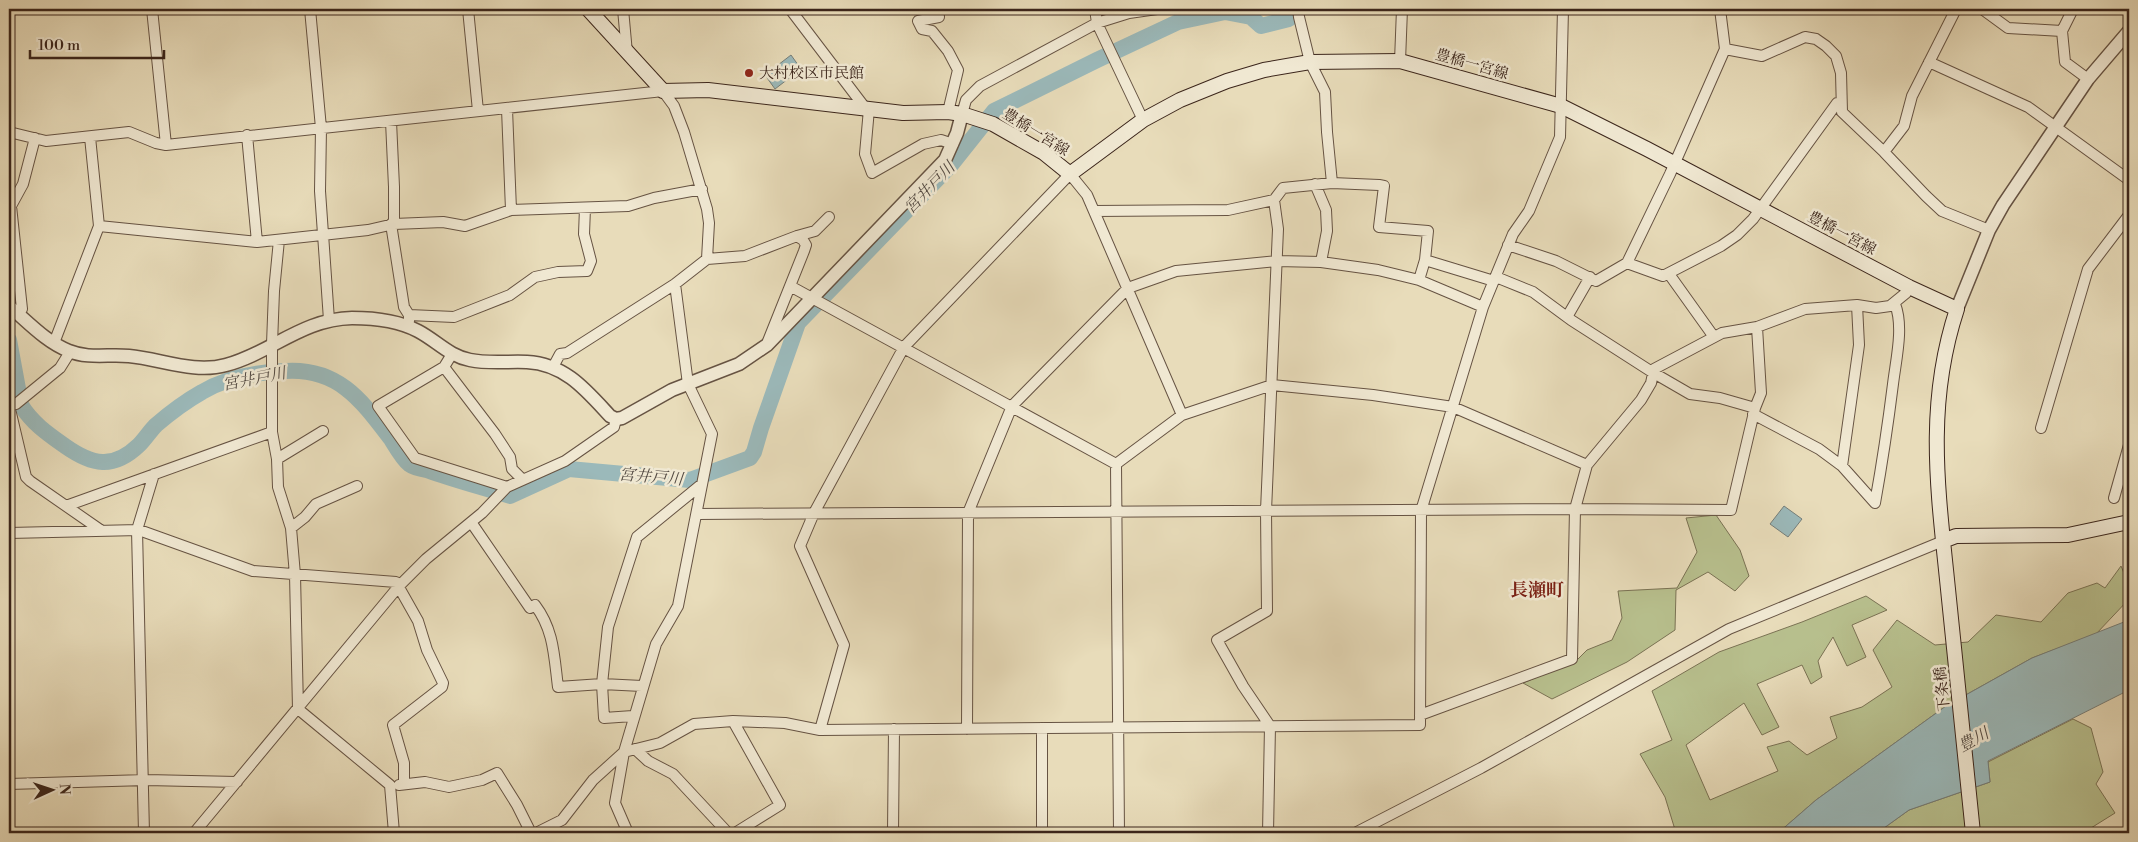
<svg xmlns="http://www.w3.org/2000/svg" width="2138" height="842" font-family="'Libre Bodoni','Noto Serif JP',serif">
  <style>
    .green { fill: #b8c08e; stroke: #7a7254 }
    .water { fill: #9bb9ba; stroke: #757e7a }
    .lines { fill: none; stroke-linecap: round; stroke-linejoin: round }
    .river { stroke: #9bb9ba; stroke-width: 16 }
    .minor-casing { stroke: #665343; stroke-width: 12 }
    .tertiary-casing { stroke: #665343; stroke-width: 15 }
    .secondary-casing { stroke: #3b251b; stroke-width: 16 }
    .minor { stroke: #f0e8d2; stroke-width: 10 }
    .tertiary { stroke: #f0e8d2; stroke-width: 12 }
    .secondary { stroke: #f0e8d2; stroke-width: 14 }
    .poi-dot { fill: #8f2418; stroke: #f0e8d2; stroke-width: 2 }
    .labels { text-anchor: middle; stroke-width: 5; stroke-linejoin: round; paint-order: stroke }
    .street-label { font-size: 15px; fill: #3b251b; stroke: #f0e8d2 }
    .poi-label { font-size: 15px; fill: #3b251b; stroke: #f0e8d2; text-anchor: start }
    .water-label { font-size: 16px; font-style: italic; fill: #534a43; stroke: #f0e8d2 }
    .quarter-label { font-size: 18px; font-weight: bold; fill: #7a1f14; stroke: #f0e8d2 }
  </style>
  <rect width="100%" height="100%" fill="#e8dcba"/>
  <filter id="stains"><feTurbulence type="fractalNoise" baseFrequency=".004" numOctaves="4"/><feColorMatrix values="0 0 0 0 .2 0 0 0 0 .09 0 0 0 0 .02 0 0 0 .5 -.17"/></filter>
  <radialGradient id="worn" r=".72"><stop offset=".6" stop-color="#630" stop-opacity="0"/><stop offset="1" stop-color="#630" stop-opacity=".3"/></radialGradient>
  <path class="green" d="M1716,515L1740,550L1749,576L1735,591L1708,572L1676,590L1675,630L1627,662L1552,699L1523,683L1576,661L1587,650L1612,640L1622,618L1618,591L1677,588L1697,552L1686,518Z
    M2121,566L2126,578H2129V599L2096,634L2032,658L1946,706L1816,800L1778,833H1676L1665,797L1640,754L1672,740L1652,691L1719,652L1802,622L1866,596L1887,610L1852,625L1866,657L1847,666L1833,637L1818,661L1822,677L1811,684L1802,665L1757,684L1779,727L1762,735L1744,703L1686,745L1710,800L1778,771L1767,747L1789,741L1807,755L1837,738L1830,717L1862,707L1892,687L1873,650L1897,620L1935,645L1968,642L1996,615L2041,622L2068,593L2097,583L2105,588Z
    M2073,719L2091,728L2103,772L2096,784L2115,813L2083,833H1877L1909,810L1990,782L1988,762Z"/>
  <path class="water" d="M791,55L801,69L775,89L765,75Z
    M1784,506L1802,519L1788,537L1770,524Z
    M2129,620V690L1988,761L1990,782L1909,810L1877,833H1778L1816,800L1946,706L2032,658Z"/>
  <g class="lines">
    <path class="river" d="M9,340L21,405C32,423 48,434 65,446C92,465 113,470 139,445C145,439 150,431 156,425C170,413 186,401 202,392C227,377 258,372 286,371C339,368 362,401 391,439C396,447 402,458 409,464C413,467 421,469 427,470C454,480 482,487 510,496L569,469L690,480L750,458L754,452L761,428L798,323L951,165L994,111L1097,60L1178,22L1225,12L1251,17L1261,26L1289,19"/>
    <defs>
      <path id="minor" d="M152,9L166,145
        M310,9L321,128L320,191L329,320
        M468,9L478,111
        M623,9L627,53
        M790,9L866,109
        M938,9L939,17L918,21L922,29L932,31L948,51L958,70L948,112
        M1095,9L1097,23L1143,120
        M1298,9L1299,17L1310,62L1325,92L1327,132L1332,183
        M1982,9L2008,28L2062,31
        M2073,9L2062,31L2065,62L2088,79
        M1725,49L1762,56L1805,37L1816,39L1826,46L1836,56L1841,73L1842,112L1884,152L1926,196L1942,211L1989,230
        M1400,61L1402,9
        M1929,62L2028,107L2129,180
        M507,109L511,210
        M869,109L865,154L872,173L923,144L941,140L953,144
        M962,114L966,100L980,86L1097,23L1129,13L1157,9
        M391,121L394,187V224
        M9,132L46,141L129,132L156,143L166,145L663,91L674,106L684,132L707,209L709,223L707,259
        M247,135L257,242
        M1884,152L1904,126L1912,96L1956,9
        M1315,184L1326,210L1327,231L1321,262
        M1094,211L1228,210L1274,200L1283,188L1332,183L1379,185L1384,186L1379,227L1428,231L1425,260L1419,280
        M391,224L404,307L409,315V321
        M99,226L257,242L368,230L394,224L443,222L465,226L511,210L628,206L654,198L702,189
        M279,240L274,291L272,344V432L277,459L278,487L291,528L295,575L298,709L390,785L394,833
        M1508,245L1556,261L1596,281L1627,263L1670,174L1725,49L1720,9
        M1425,260L1494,281
        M1627,263L1663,276L1721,246L1737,235L1753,219L1837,103H1840
        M1669,274L1714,337
        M1496,277L1533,292L1571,320L1652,372L1690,394L1720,398L1755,408
        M790,286L1116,464
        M19,314L22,309L11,206L23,184L35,138
        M409,315L454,317L510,295L535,277L558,272L587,271L591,261L584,234L585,208
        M1567,317L1590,277
        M768,341L804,251L806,245L803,240L797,236
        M54,343L99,226L90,137
        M452,354L444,367L378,406L415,458L507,487
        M444,367L495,434L510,457L512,469L522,479
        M553,367L560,354L567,353L675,284L707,259L745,256L797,236L815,231L829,217
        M9,405L26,477L30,481L102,531
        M9,405L16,404L60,368L70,352
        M1753,414L1819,449L1842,466L1875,503C1882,464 1888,424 1893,384C1896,359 1904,327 1895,304
        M2041,428L2088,269L2129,215
        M277,459L323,431
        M1842,466L1859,345L1857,305
        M2114,498L2129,445
        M66,506L272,432
        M697,514L1575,509L1731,510L1755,408L1761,393L1757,327
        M471,522L530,608L535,605C554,630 554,656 558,687L602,684L642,686
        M291,528L305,517L316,504L357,486
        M9,533L139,530L253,571L396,582L418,621L427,650L443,683L442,687L393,725L404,763V784
        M1420,715L1572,659L1575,509L1587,465L1641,400L1651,383L1654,369L1722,333L1757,327L1805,309L1857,305L1876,308L1890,306L1906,293L1909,287
        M633,716L604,718L602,684L608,627L637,537L702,484
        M733,721L785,723L820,730L1420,725L1421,511L1483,307L1513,234L1529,211L1560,137L1563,9
        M1042,728V833
        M967,729L968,513L1012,406L1128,288L1176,271L1277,261L1321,262L1378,270L1419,280L1483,307
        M820,730L844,645L800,546L814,513L904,347L1070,174L1087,195L1182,415
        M635,749L648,761L673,774L728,833
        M9,784L146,780L237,782
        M399,785L425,782L449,787L482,780L497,773L517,805L531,833
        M144,833L137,530L154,474
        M194,833L399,586L426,559L482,513L507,487L565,461L614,427L616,419
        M536,833L562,820L593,780L624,752L660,743L694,724L733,721L780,805L735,833
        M628,833L615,803L624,752L656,644L678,606L712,434L688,384L675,284
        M893,833L894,729
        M1119,833L1116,464L1182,415L1272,385L1373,395L1453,407L1587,465
        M1268,833L1270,726L1243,686L1217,640L1267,611L1266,511L1278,229L1274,200
        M1355,833L1481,768L1729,629L1943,541"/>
      <path id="tertiary" d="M9,306C28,322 46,342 69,351C88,359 109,354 129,356C161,359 194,374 226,365C271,353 302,319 352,318C373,318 399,321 418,331C437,341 449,356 470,360C489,364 508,361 527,362C565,364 586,390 610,416L616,419L622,418L672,390L739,364L767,345L945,160L957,133L962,114
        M1957,309L1989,230L2003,205L2088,79L2129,31"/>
      <path id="secondary" d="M588,9L663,91L708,90L903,113L948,112L962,114L993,124L1044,153L1070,174L1143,120L1180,100L1227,81L1264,70L1310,62L1400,61L1561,106L1647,149L1909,287L1957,309C1924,409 1939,497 1949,599C1957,677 1965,755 1973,833
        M1943,541L1956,536L2068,535L2129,522"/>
    </defs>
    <use href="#minor" class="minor-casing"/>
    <use href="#tertiary" class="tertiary-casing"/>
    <use href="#secondary" class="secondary-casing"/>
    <use href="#minor" class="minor"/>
    <use href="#tertiary" class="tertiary"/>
    <use href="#secondary" class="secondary"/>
  </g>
  <circle class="poi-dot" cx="749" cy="73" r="5"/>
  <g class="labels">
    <g class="street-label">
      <text transform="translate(1472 64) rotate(16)" y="5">豊橋一宮線</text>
      <text transform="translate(1036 132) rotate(32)" y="5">豊橋一宮線</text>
      <text transform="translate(1842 233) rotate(28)" y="5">豊橋一宮線</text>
      <text transform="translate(1942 689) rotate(-96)" y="5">下条橋</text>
    </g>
    <g class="poi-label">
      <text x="759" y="78">大村校区市民館</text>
    </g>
    <g class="water-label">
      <text transform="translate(929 187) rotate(-46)" y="6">宮井戸川</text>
      <text transform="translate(254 378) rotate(-11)" y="6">宮井戸川</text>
      <text transform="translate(651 476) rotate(5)" y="6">宮井戸川</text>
      <text transform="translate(1973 739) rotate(-29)" y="6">豊川</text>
    </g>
    <g class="quarter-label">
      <text x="1537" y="596">長瀬町</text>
    </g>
  </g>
  <rect width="2138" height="842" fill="none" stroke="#e8dcba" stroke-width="30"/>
  <rect x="10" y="10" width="2118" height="822" fill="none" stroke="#3b251b" stroke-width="2.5"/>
  <rect x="15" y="15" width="2108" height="812" fill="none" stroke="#3b251b"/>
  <g transform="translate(52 790) rotate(87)" stroke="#f0e8d2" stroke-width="4" paint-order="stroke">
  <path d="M0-4L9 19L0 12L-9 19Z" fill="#3b251b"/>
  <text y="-8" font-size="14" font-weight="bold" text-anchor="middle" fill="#3b251b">N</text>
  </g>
  <path d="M30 50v8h134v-8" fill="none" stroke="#3b251b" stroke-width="2.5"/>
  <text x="38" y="50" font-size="15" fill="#3b251b" stroke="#f0e8d2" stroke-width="4" paint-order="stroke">100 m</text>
  <rect width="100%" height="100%" filter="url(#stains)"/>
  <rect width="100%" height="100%" fill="url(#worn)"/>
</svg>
